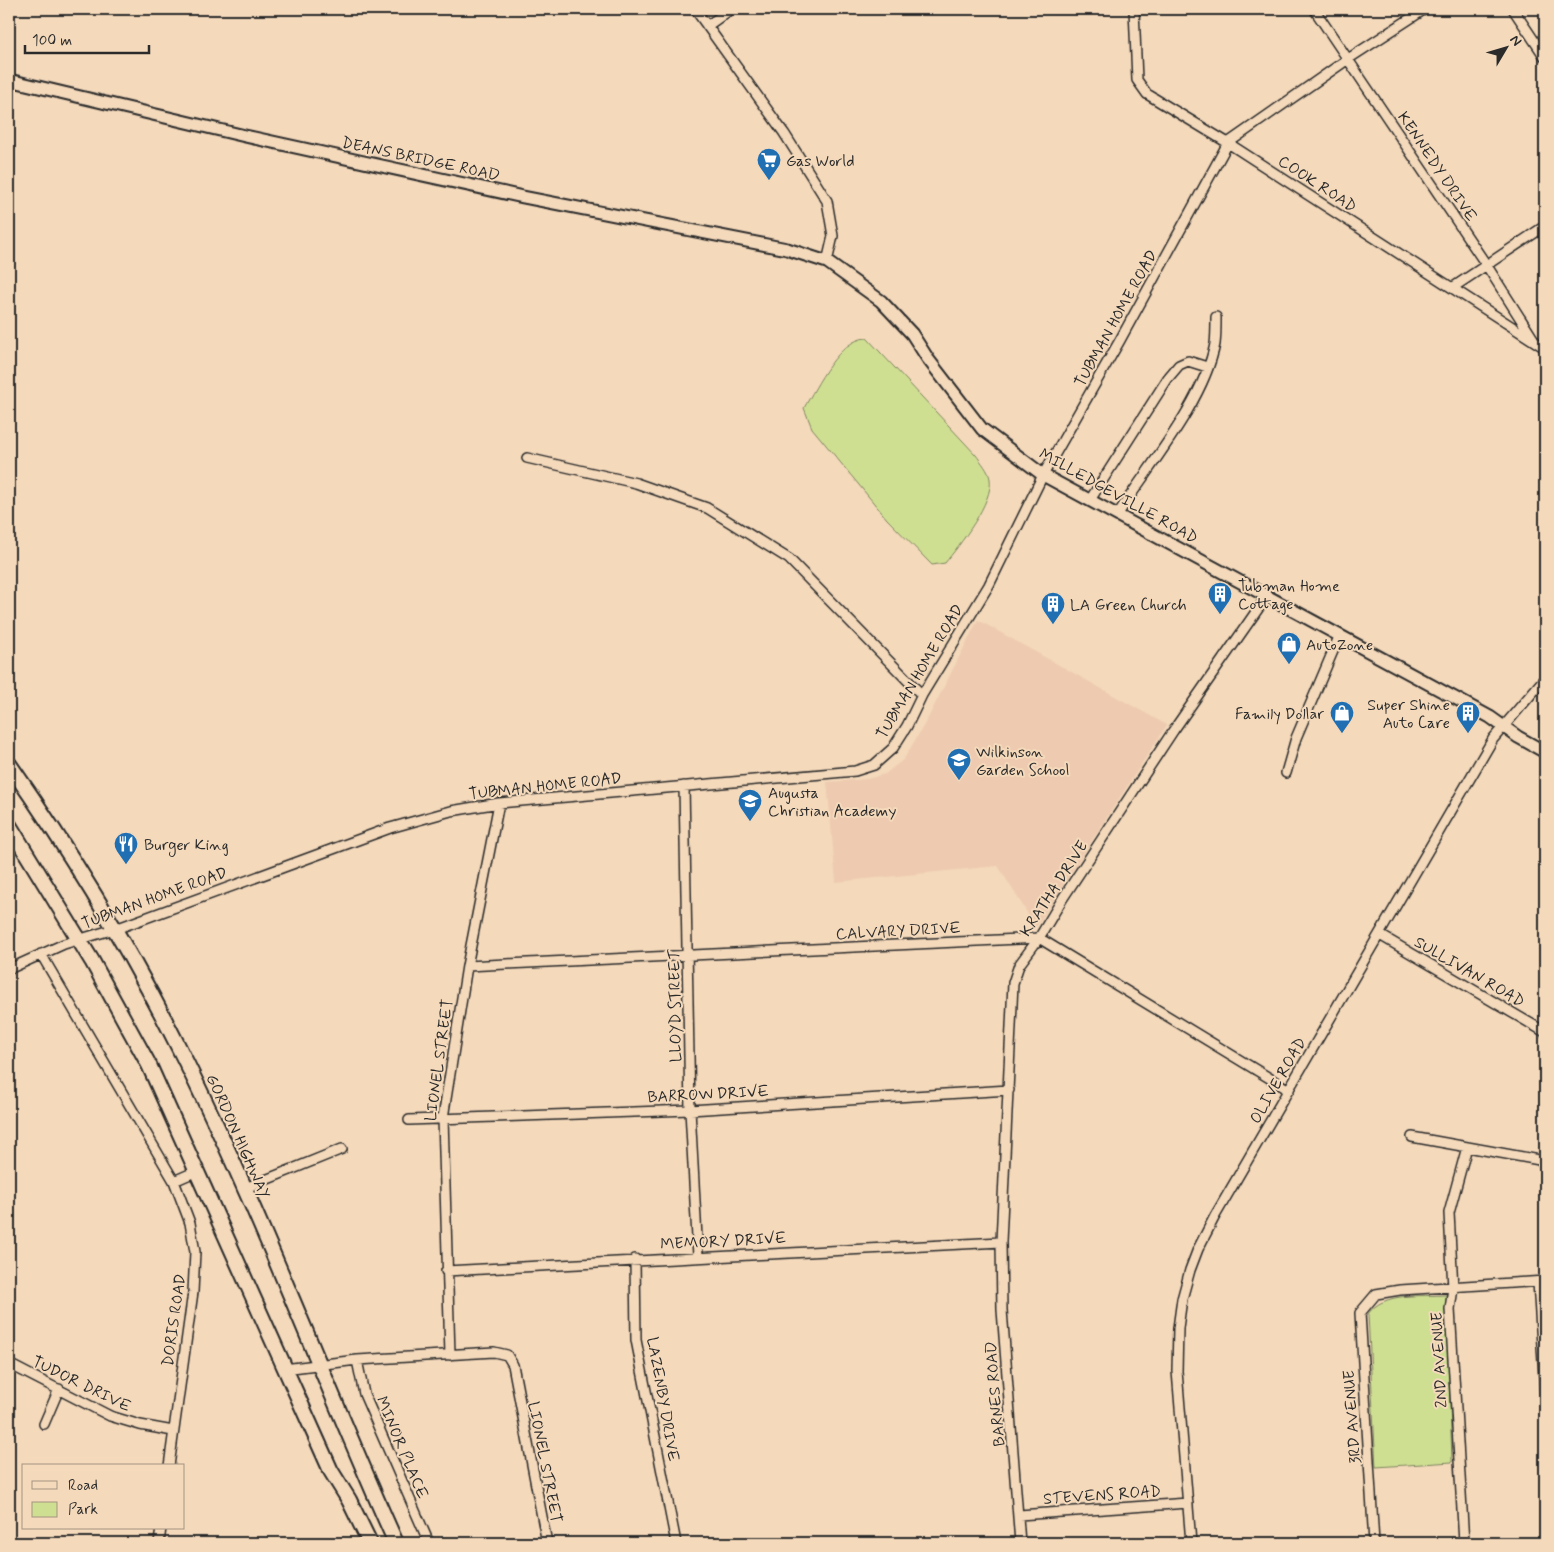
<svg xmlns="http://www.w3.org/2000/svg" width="1554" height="1552" font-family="Mynerve,sans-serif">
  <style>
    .built { fill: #eecbb0 }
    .green { fill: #cfdf92; stroke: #7d855e }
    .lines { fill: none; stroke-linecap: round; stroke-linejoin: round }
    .minor-casing { stroke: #2b2b2b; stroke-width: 12 }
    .major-casing { stroke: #2b2b2b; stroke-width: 15 }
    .highway-casing { stroke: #2b2b2b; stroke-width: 18 }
    .minor { stroke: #f4d9bb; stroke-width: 9 }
    .major { stroke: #f4d9bb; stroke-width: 11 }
    .highway { stroke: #f4d9bb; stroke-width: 14 }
    .labels { text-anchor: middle; stroke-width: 4; stroke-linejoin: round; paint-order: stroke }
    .street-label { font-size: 16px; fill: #2b2b2b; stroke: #f4d9bb }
    .poi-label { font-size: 16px; fill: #2b2b2b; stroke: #f4d9bb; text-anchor: start }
  </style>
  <rect width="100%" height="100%" fill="#f4d9bb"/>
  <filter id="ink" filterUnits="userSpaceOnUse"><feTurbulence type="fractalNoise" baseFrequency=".02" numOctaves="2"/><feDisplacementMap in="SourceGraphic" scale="10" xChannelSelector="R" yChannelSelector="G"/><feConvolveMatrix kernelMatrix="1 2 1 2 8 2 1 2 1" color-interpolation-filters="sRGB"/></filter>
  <g filter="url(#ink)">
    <path class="built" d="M978,620L1167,725L1036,927L998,866L836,882L827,782L867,779L885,774L904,759L928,718Z"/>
    <path class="green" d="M867,338L976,455C981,462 989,471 990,479C994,501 959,546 945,563L932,565L887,519L812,428L804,408C817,386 839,339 867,338Z
      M1446,1295L1452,1462L1376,1467L1368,1314C1384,1291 1421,1297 1446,1295Z"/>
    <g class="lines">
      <defs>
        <path id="minor" d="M695,9L784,133L827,201L833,236L827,262
          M1134,9L1137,80L1147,94L1228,143L1545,348
          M1314,9L1487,266L1534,340
          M1513,9L1545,57
          M707,26L731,9
          M1452,288L1545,226
          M527,458L636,483L707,508L789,559L922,695
          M1090,500L1168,378L1179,365L1188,361L1207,367
          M1118,514C1149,466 1204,401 1215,344C1216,336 1216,326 1216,317
          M1286,773L1296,738L1339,637
          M684,786L690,1110L698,1256
          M1380,935L1545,1032
          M41,954L174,1181L190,1223L195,1252L193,1292L169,1466
          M467,966L1039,938L1289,1090
          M9,969L64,944L121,927L390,828L451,811L499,803L855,771L874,765L893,748L907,726L922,695L989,585L1043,475L1119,342L1228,143L1348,59L1425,9
          M409,1120L690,1110L1009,1090
          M1412,1137L1545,1161
          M174,1181L197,1171
          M243,1189L342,1149
          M635,1259L636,1340L676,1543
          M446,1271L1001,1242
          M1538,1282L1545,1394
          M450,1355L443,1118L467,966L499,803
          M357,1360L364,1394L429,1543
          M9,1364L110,1416L140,1425L173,1431
          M284,1369L357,1360L494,1352L507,1355L513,1365L547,1543
          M44,1424L59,1389
          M1019,1515L1188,1503
          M159,1543L161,1528
          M1020,1543L1002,1310L1001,1242L1013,983L1019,965L1039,938L1063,898L1173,731L1267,596
          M1191,1543L1177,1371L1178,1328L1182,1299L1190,1270L1198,1249L1215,1216L1493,739L1545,678
          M1374,1543L1360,1313L1376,1294L1400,1290L1545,1281
          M1464,1543L1450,1309L1453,1288L1449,1213L1467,1147"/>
        <path id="major" d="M9,80L245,136L523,197L787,249L827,262L881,301L912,334L928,359L982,429L1043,475L1490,717L1518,737L1545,752"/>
        <path id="highway" d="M9,764C71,853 129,948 178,1046C259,1207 322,1378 396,1543
          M9,825L92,961L149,1065L331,1471L349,1500L370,1543"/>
      </defs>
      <use href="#minor" class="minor-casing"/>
      <use href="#major" class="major-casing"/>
      <use href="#highway" class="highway-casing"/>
      <use href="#minor" class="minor"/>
      <use href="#major" class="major"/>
      <use href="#highway" class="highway"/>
    </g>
  </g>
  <defs>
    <symbol id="supermarket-pin" viewBox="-11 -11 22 30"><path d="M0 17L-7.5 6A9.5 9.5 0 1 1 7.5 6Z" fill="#1f6fb2" stroke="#f4d9bb"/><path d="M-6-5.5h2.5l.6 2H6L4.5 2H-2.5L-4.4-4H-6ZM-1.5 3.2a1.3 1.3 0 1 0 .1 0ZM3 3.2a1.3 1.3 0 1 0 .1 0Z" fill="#fff"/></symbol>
    <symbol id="building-pin" viewBox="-11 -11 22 30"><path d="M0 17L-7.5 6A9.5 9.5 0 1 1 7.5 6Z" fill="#1f6fb2" stroke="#f4d9bb"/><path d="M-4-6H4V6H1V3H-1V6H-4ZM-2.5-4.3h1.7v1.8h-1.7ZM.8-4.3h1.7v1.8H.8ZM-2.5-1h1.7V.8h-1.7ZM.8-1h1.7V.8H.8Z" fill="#fff"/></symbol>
    <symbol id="shop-pin" viewBox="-11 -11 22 30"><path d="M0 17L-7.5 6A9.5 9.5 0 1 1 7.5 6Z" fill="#1f6fb2" stroke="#f4d9bb"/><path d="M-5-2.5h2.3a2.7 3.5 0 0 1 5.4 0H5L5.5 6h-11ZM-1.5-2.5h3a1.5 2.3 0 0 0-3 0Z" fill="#fff"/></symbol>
    <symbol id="school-pin" viewBox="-11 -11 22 30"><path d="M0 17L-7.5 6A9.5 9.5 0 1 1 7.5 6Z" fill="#1f6fb2" stroke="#f4d9bb"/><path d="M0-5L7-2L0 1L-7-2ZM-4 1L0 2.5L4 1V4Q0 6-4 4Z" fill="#fff"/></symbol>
    <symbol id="restaurant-pin" viewBox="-11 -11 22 30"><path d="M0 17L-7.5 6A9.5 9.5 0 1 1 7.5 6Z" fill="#1f6fb2" stroke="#f4d9bb"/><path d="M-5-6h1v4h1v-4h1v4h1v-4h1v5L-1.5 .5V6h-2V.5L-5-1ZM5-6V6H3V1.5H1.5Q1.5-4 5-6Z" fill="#fff"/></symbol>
  </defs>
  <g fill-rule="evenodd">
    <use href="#supermarket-pin" x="755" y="146" width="28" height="38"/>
    <use href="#building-pin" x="1206" y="580" width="28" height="38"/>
    <use href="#building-pin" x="1039" y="590" width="28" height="38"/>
    <use href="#shop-pin" x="1275" y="630" width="28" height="38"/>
    <use href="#shop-pin" x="1328" y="699" width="28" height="38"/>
    <use href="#building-pin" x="1454" y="699" width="28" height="38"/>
    <use href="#school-pin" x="945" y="746" width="28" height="38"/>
    <use href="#school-pin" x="736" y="787" width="28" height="38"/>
    <use href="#restaurant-pin" x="112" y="830" width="28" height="38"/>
  </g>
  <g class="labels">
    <g class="street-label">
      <text transform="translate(421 158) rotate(12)" y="6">DEANS BRIDGE ROAD</text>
      <text transform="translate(1438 166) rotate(56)" y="6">KENNEDY DRIVE</text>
      <text transform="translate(1318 183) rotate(33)" y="6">COOK ROAD</text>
      <text transform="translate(1115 318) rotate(-61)" y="6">TUBMAN HOME ROAD</text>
      <text transform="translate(1119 495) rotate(29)" y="6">MILLEDGEVILLE ROAD</text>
      <text transform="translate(919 671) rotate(-59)" y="6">TUBMAN HOME ROAD</text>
      <text transform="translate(545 785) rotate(-6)" y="6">TUBMAN HOME ROAD</text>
      <text transform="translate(1053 888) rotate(-57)" y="6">KRATHA DRIVE</text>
      <text transform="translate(154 897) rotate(-20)" y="6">TUBMAN HOME ROAD</text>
      <text transform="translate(898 930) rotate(-3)" y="6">CALVARY DRIVE</text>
      <text transform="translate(1470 971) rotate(30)" y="6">SULLIVAN ROAD</text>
      <text transform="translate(674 1006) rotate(-91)" y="6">LLOYD STREET</text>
      <text transform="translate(438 1060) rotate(-82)" y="6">LIONEL STREET</text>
      <text transform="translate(1277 1080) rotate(-60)" y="6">OLIVE ROAD</text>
      <text transform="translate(708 1093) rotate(-3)" y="6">BARROW DRIVE</text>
      <text transform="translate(239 1136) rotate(66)" y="6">GORDON HIGHWAY</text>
      <text transform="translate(723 1240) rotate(-3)" y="6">MEMORY DRIVE</text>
      <text transform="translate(173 1320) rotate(-82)" y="6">DORIS ROAD</text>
      <text transform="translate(1438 1360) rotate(-93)" y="6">2ND AVENUE</text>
      <text transform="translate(82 1383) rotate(26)" y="6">TUDOR DRIVE</text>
      <text transform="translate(994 1394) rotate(-95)" y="6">BARNES ROAD</text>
      <text transform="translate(664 1399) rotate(80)" y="6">LAZENBY DRIVE</text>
      <text transform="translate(1351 1417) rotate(-94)" y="6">3RD AVENUE</text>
      <text transform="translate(403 1447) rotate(67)" y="6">MINOR PLACE</text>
      <text transform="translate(546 1462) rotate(79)" y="6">LIONEL STREET</text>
      <text transform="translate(1102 1494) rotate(-4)" y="6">STEVENS ROAD</text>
    </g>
    <g class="poi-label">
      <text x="786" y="166">Gas World</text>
      <text x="1238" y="591">Tubman Home<tspan x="1238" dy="18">Cottage</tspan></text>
      <text x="1070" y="610">LA Green Church</text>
      <text x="1306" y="650">AutoZone</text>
      <text x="1450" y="710" text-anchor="end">Super Shine<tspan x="1450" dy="18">Auto Care</tspan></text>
      <text x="1324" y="719" text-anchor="end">Family Dollar</text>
      <text x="976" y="757">Wilkinson<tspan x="976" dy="18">Garden School</tspan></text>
      <text x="768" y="798">Augusta<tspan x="768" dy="18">Christian Academy</tspan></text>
      <text x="144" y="850">Burger King</text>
    </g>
  </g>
  <rect width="1554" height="1552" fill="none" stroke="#f4d9bb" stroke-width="30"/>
  <rect x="15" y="15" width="1524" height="1522" fill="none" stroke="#2b2b2b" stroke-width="2" filter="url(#ink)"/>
  <rect x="22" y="1464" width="162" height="65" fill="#f4d9bb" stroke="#a49381"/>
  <rect x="32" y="1481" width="25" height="8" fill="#f4d9bb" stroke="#a49381"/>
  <text x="68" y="1490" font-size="15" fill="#2b2b2b">Road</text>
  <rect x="32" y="1502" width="25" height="15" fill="#cfdf92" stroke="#a49381"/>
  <text x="68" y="1514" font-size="15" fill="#2b2b2b">Park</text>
  <g transform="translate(1506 48) rotate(52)" stroke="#f4d9bb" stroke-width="4" paint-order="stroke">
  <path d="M0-4L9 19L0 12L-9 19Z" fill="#2b2b2b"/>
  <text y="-8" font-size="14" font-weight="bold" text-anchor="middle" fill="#2b2b2b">N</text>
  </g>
  <path d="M25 45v8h124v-8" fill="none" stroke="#2b2b2b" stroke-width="2.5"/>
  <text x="32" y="45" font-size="15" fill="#2b2b2b" stroke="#f4d9bb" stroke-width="4" paint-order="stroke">100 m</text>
</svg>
